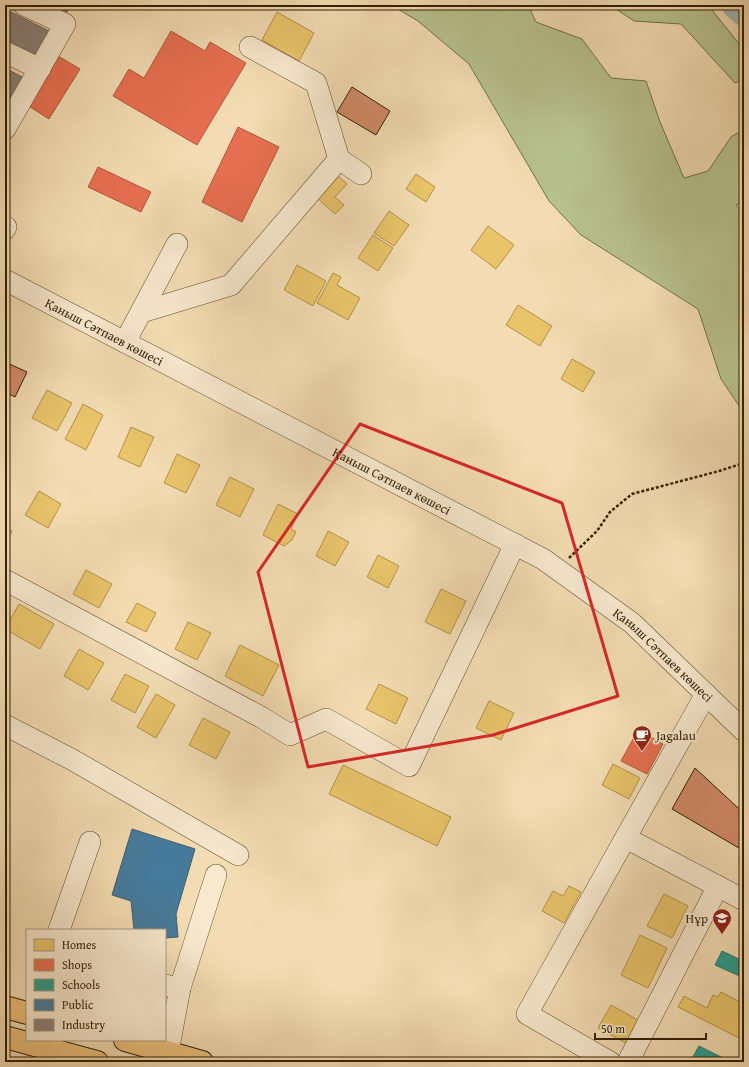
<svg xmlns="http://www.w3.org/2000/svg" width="749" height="1067" font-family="'Gentium Book Plus',serif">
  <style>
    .green { fill: #b7c18f; stroke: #747048 }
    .homes { fill: #e9c46a; stroke: #b2924a }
    .shops { fill: #e76f51; stroke: #b15739 }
    .schools { fill: #2a9d8f; stroke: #2c7764 }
    .public { fill: #457b9d; stroke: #3f5f6e }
    .industry { fill: #8a817c; stroke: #706457 }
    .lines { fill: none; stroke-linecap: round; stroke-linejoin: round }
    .river { stroke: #9dbab3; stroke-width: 27 }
    .building { fill: #d18a68; stroke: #321f00 }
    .minor-casing { stroke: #624e2d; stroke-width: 22 }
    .major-casing { stroke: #321f00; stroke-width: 24 }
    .path { stroke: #321f00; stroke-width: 2.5; stroke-dasharray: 3 2; stroke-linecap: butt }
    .minor { stroke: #f7e8ce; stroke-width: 21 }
    .major { stroke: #eabe7a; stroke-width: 22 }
    .marked { fill: none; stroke: #d62828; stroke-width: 3; stroke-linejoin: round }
    .labels { text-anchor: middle; stroke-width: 4; stroke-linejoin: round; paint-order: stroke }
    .street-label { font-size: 13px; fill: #321f00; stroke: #f7e8ce }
    .poi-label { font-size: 13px; fill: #321f00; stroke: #f7e8ce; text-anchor: start }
  </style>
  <rect width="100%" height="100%" fill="#f3dcb3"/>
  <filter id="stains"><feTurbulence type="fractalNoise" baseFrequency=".005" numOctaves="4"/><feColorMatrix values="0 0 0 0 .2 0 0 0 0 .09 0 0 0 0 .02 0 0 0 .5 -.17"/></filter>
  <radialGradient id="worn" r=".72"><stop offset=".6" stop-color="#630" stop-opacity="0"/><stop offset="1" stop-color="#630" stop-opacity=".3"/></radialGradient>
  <path class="green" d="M391,5H528L536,22L582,39L611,78L646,81L660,122L684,178L708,171L731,137L744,129V202L736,205L744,215V413L721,379L698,309L581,235L549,201L469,64L418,21Z
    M610,5H708L744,50V79L735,83L681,24L634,21Z"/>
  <path class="homes" d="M277,12L314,33L299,61L262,40Z
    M336,174L347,184L335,197L344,205L335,214L316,197Z
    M416,174L435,187L426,202L406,189Z
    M389,211L409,225L394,246L374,233Z
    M488,226L514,245L496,269L471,250Z
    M373,235L393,248L378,271L358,258Z
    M297,265L326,281L313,306L284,290Z
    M333,273L341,277L337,285L360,298L348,320L317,303Z
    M518,305L552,326L540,346L506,325Z
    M572,359L595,372L583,392L561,379Z
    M47,390L72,403L57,431L32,418Z
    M83,404L103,415L86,450L65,439Z
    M131,427L154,437L140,467L118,457Z
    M177,454L200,465L186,493L164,483Z
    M230,477L254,489L240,517L216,505Z
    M39,491L61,504L48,528L25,515Z
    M278,504L298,514L291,529L296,532L292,540L284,546L263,535Z
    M5,528L12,531L5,546Z
    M328,531L349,542L335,566L316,556Z
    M378,555L399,566L388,588L367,577Z
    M86,570L112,584L99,608L73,594Z
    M441,589L466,601L450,634L425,622Z
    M137,603L156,613L146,632L126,622Z
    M19,604L54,624L40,649L5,629Z
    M188,622L211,633L197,660L175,649Z
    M240,645L279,665L263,696L225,676Z
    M79,649L104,663L88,690L64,676Z
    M125,674L149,686L135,713L111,700Z
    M379,684L408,698L396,724L366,709Z
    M156,694L175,705L156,738L137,727Z
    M489,701L514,713L501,740L476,728Z
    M203,718L230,732L216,759L189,745Z
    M613,764L640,778L629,799L602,785Z
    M343,765L451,817L437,846L329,794Z
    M569,886L581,892L564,923L542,911L553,891L563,896Z
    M664,894L688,906L672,938L647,926Z
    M640,935L667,948L648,988L621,975Z
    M721,992L744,1004V1028L739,1038L678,1007L684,996L707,1008L713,995L718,997Z
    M611,1005L638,1020L626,1043L598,1028Z"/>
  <path class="shops" d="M171,31L205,51L210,42L246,63L197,145L113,96L129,69L144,78Z
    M58,56L80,69L49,119L27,105Z
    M238,127L279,147L242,222L202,202Z
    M98,167L151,192L141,212L88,187Z
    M638,730L663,744L647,774L621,761Z"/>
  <path class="schools" d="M722,951L741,960L744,954V978L715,965Z
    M699,1046L731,1062H690Z"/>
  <path class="public" d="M132,829L195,849L176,914L178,937L165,938V930H134L131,901L112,895Z"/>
  <path class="industry" d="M52,5H70L67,12Z
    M5,9L53,33L40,58L5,41Z
    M5,68L26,79L14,104L5,100Z"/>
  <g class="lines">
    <path class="river" d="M735,5L744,13"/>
  </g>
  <path class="building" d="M352,87L390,111L376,135L337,112Z
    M5,362L27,372L15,397L5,392Z
    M695,768L737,807L744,812V851L672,809Z"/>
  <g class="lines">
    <defs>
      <g id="minor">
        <path d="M5,52L40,69"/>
        <path d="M5,129L65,24L24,5"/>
        <path d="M339,159L361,174"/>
        <path d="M5,229L6,227"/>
        <path id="s1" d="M5,280L543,559L632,623L744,731"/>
        <path d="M142,312L231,285L339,159L316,83L250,47"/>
        <path d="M125,342L177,244"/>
        <path d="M5,580L261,717L290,735L326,719L409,766L515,544"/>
        <path d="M5,725L71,759L238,855"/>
        <path d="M626,838L744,900"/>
        <path d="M59,930L90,842"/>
        <path d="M165,985L180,988L216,875"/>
        <path d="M168,1052L180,988"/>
        <path d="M610,1062L527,1014L706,694"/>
        <path d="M628,1062L718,886"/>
      </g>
      <path id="major" d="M5,1007L27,1013
        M5,1037L97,1062
        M125,1040L202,1062"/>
    </defs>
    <use href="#minor" class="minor-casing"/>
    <use href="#major" class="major-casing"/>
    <path class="path" d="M569,558L597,531L610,512L632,494L719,471L744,463"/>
    <use href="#minor" class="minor"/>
    <use href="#major" class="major"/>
  </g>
  <path class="marked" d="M360,424L562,503L618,696L493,735L308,767L258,572Z"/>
  <defs>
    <symbol id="cafe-pin" viewBox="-11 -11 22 30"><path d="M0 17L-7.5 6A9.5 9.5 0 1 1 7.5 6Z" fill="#8f2418" stroke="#f7e8ce"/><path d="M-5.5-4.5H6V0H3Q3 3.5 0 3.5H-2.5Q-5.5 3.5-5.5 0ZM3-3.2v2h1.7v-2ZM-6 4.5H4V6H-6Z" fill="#fff"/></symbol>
    <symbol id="school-pin" viewBox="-11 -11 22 30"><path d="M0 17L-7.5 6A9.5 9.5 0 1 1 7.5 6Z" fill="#8f2418" stroke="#f7e8ce"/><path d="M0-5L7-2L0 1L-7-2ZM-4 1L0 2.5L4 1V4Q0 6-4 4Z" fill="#fff"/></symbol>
  </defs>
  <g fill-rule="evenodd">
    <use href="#cafe-pin" x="631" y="724" width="22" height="30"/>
    <use href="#school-pin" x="711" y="907" width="22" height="30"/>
  </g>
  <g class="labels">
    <g class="street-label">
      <text dy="5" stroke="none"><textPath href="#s1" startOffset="112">Қаныш Сәтпаев көшесі</textPath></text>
      <text dy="5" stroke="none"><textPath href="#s1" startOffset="436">Қаныш Сәтпаев көшесі</textPath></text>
      <text dy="5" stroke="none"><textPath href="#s1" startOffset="760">Қаныш Сәтпаев көшесі</textPath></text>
    </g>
    <g class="poi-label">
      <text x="656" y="740">Jagalau</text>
      <text x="708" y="923" text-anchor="end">Нұр</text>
    </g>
  </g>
  <rect width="749" height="1067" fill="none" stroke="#f3dcb3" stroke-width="20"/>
  <rect x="6" y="6" width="737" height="1055" fill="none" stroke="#321f00" stroke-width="2"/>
  <rect x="10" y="10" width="729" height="1047" fill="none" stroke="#321f00"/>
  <rect x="26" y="929" width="140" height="112" fill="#f7e8ce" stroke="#a8987c"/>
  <rect x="34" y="939" width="20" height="12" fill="#e9c46a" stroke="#a8987c"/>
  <text x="62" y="949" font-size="12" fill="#321f00">Homes</text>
  <rect x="34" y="959" width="20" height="12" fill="#e76f51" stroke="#a8987c"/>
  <text x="62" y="969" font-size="12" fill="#321f00">Shops</text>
  <rect x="34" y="979" width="20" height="12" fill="#2a9d8f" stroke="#a8987c"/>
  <text x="62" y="989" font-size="12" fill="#321f00">Schools</text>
  <rect x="34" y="999" width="20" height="12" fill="#457b9d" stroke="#a8987c"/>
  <text x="62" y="1009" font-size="12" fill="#321f00">Public</text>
  <rect x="34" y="1019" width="20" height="12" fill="#8a817c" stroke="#a8987c"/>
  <text x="62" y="1029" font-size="12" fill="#321f00">Industry</text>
  <path d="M595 1033v6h111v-6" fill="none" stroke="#321f00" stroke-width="2"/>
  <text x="601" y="1033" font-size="12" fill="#321f00" stroke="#f7e8ce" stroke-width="3" paint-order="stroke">50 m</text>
  <rect width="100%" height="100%" filter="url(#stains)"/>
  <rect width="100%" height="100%" fill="url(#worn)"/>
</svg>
